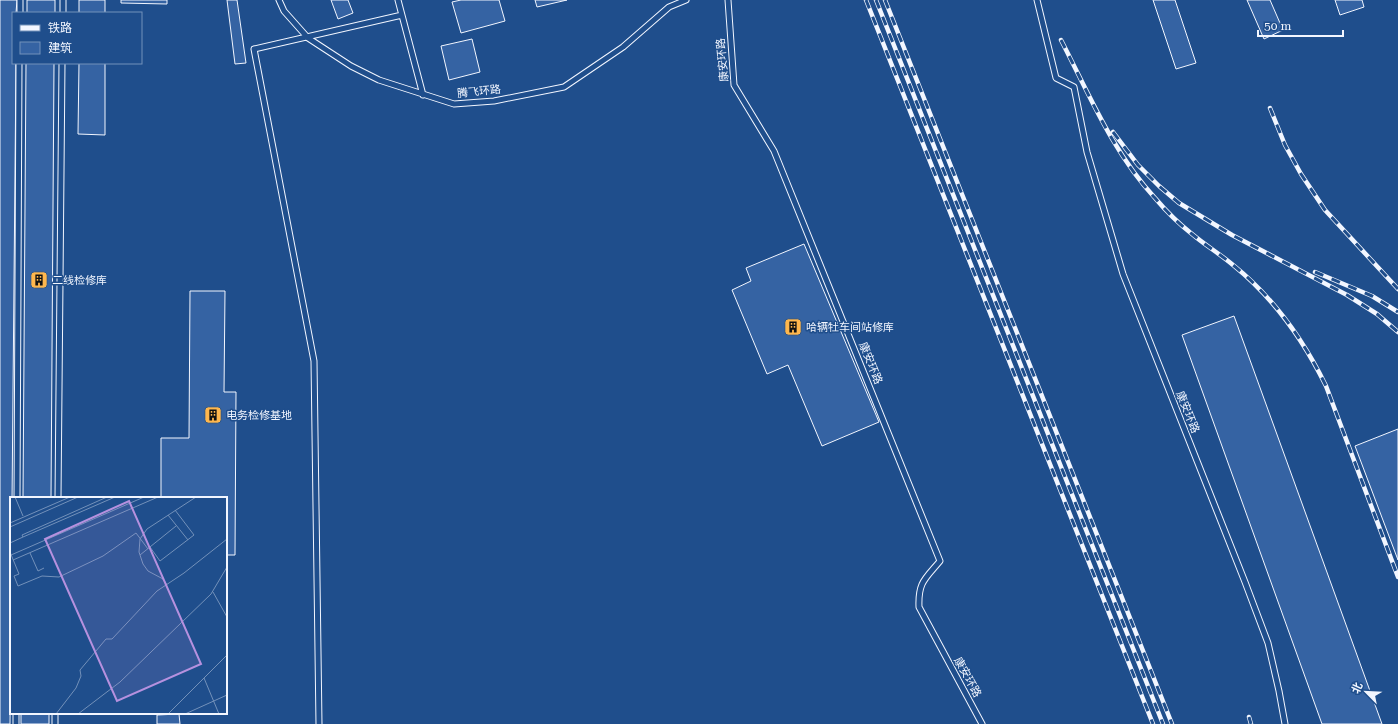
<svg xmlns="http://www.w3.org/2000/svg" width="1398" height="724" font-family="'Roboto Serif','Noto Sans SC',serif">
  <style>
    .building { fill: #3563a3; stroke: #f2f6ff }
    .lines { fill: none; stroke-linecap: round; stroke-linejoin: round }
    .lane-casing { stroke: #f2f6ff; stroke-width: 7 }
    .lane { stroke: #1f4e8c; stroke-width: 5 }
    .rail-casing { stroke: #f2f6ff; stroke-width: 4.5 }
    .rail { stroke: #1f4e8c; stroke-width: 3; stroke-dasharray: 9; stroke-linecap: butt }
    .labels { text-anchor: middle; stroke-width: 3; stroke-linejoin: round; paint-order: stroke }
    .street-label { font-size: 11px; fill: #f2f6ff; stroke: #1f4e8c }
    .poi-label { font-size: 11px; fill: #f2f6ff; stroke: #1f4e8c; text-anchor: start }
    .inset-road { fill: none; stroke: #7391ba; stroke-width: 1 }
    .view { fill: #b691df; fill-opacity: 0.15; stroke: #b691df; stroke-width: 2 }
    .inset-edge { fill: none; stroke: #f2f6ff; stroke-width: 2 }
  </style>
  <rect width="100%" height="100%" fill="#1f4e8c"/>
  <path class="building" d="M0,0H17L16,13H13V63H16L10,724H0Z
    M27,0H55V13H27Z
    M79,0H105V13H79Z
    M121,0H167V4L121,3Z
    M227,0H237L246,63L235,64Z
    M331,0H348L353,13L338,19Z
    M461,0H499L505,21L461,33L452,2Z
    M535,0H567L537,7Z
    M1153,0H1175L1196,63L1176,69Z
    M1247,0H1270L1283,30L1264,39Z
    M1335,0H1362L1364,7L1340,15Z
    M472,39L480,72L449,80L441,46Z
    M26,63H54L51,498H23Z
    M79,63H105V135L78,134Z
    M804,244L879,422L822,446L788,365L767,374L732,290L751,281L746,268Z
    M190,291H225L224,392H236L235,555H226V498H161V438H189Z
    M1234,316L1382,724H1322L1182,335Z
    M1398,429V560L1355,446Z
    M21,713H49V724H21Z
    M179,714L180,724H157V715Z"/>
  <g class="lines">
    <defs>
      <path id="lane" d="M279,0L284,11L308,38L351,66L379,80L454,104L494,101L564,87L623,47L669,7L686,0
        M398,0L423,95
        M728,0L734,85L774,151L940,561C925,579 918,582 919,607L982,724
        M1037,0L1056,78L1074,87L1087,152L1123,274L1245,582L1268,643L1279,691L1285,724
        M20,13V0
        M63,13V0
        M17,498L19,63
        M58,498L62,63
        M16,724V713
        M55,724V713
        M319,724L314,361L254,49L402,15"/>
    </defs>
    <use href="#lane" class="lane-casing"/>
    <use href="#lane" class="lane"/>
    <defs>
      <path id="rail" d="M866,0L1153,724
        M876,0L1163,724
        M885,0L1172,724
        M1061,40C1089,94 1113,153 1155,198C1166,211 1178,223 1192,234C1205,245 1220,254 1233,265C1274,298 1303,339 1326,386L1398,577
        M1270,108L1285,145L1301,174L1325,210L1398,289
        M1113,132L1138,165L1159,186L1179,203L1232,235L1347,295L1377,314L1398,332
        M1315,272L1372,296L1398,312
        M1249,717L1251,724"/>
    </defs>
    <use href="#rail" class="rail-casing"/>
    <use href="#rail" class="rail"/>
  </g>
  <defs>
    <symbol id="building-square" viewBox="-11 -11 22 22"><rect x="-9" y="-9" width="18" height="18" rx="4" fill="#ffb74d" stroke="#1f4e8c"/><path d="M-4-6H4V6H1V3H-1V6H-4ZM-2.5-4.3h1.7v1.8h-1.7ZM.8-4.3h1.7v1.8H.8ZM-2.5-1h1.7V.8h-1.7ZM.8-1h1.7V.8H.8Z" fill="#111"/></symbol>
  </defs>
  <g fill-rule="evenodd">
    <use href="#building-square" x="29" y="270" width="20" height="20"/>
    <use href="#building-square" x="783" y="317" width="20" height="20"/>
    <use href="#building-square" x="203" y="405" width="20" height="20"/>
  </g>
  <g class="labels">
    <g class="street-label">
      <text transform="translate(722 60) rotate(-95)" y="4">康安环路</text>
      <text transform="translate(479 91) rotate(-6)" y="4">腾飞环路</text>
      <text transform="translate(871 363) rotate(68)" y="4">康安环路</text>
      <text transform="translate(1188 412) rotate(68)" y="4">康安环路</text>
      <text transform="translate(968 677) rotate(61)" y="4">康安环路</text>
    </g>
    <g class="poi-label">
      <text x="52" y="284">二线检修库</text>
      <text x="806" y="331">哈辆牡车间站修库</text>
      <text x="226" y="419">电务检修基地</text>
    </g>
  </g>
  <g transform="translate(10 497)">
    <rect width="217" height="217" fill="#1f4e8c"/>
    <path class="inset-road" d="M5,0L13,19M158,18L178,43M0,26L60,0M0,30L68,0M13,40L105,0M0,46L13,40L12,38L97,0M140,50L150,64L184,38L165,13M0,55L9,77L4,79L8,89L32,79L49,80L93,59L126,36L138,52M20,56L28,74L34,71M1,58L134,0M130,58L166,29M3,63L148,0M157,88L153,82L138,74L133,67L129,55L130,42L137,32L186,0M203,95L217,120M194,181L209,217M46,217L66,191L71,179L70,173L96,142H102L147,94L174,76L217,42M68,217L110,185L201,97L217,70M158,217L217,158M175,217L217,198"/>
    <path class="view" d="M119,4L191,167L107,204L35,42Z"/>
    <rect width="217" height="217" class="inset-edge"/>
  </g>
  <rect x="12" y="12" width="130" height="52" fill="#1f4e8c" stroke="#7391ba"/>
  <rect x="20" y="25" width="20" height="6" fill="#f2f6ff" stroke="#7391ba"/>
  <text x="48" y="32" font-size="12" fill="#f2f6ff">铁路</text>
  <rect x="20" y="42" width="20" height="12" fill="#3563a3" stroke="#7391ba"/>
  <text x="48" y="52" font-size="12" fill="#f2f6ff">建筑</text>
  <g transform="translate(1366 692) rotate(294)" stroke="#1f4e8c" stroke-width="3" paint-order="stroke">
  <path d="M0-3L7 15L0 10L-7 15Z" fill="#f2f6ff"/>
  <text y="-6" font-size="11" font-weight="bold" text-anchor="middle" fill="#f2f6ff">北</text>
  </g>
  <path d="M1258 30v6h85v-6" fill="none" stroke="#f2f6ff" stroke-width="2"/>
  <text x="1264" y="30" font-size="12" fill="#f2f6ff" stroke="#1f4e8c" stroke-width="3" paint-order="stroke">50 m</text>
</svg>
